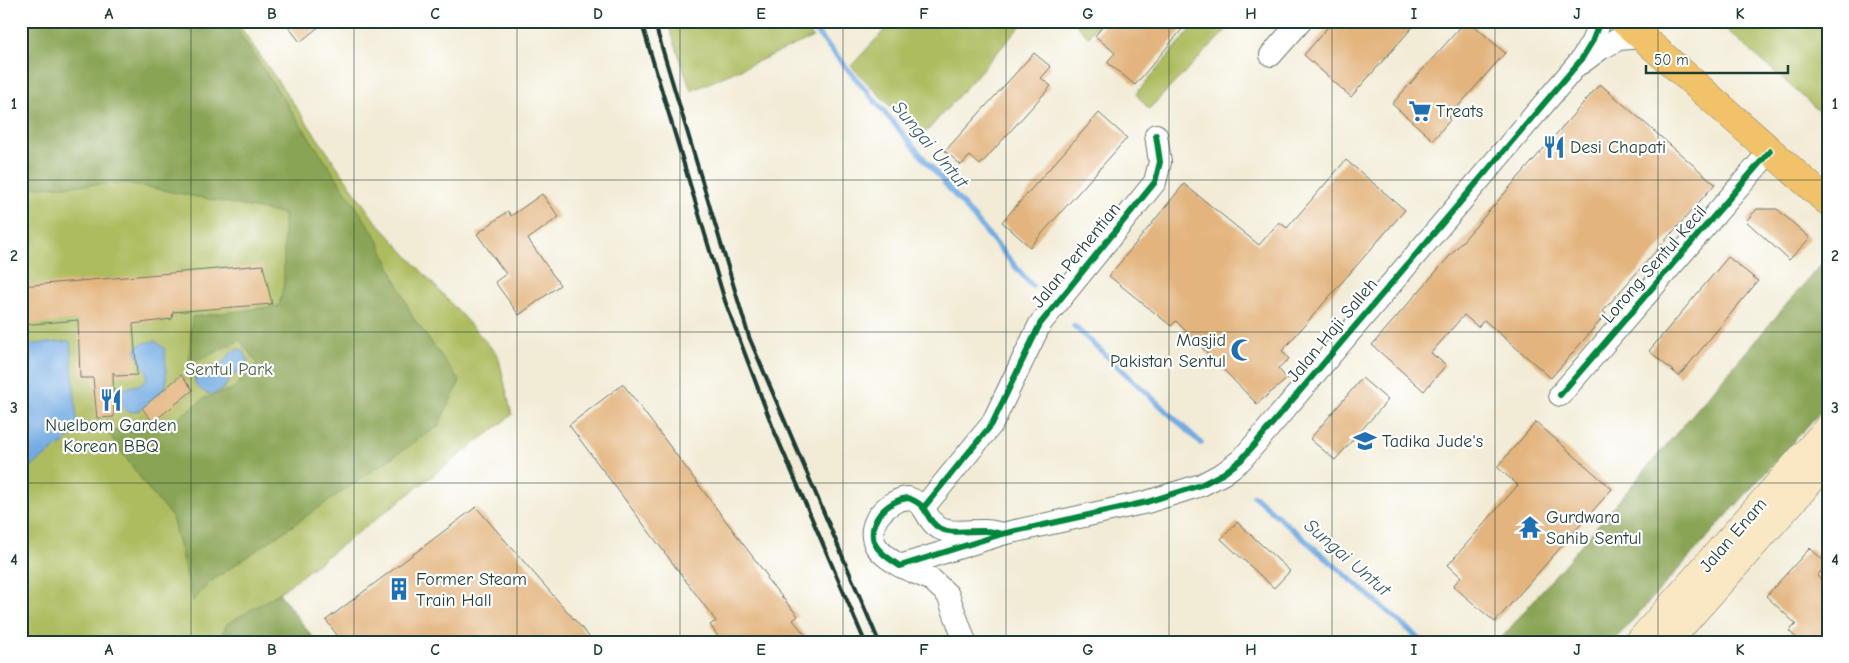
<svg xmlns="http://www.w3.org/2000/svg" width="1849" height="663" font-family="'Comic Neue',sans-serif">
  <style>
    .green { fill: #adbc5e; stroke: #667c49 }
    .forest { fill: #8aa455; stroke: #547044 }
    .water { fill: #72abe2; stroke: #48748b }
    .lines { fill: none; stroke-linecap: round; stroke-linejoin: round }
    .stream { stroke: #72abe2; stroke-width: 5.5 }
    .building { fill: #e3b47d }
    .minor-casing { stroke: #697a6c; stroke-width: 24 }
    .secondary-casing { stroke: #697a6c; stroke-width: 29 }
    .primary-casing { stroke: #697a6c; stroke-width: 29 }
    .minor { stroke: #fff; stroke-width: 22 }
    .secondary { stroke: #fae7c3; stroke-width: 28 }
    .primary { stroke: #f2c26a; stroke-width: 28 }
    .rail { stroke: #1f3d34; stroke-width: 4 }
    .cycleway-casing { stroke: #fff; stroke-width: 9 }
    .cycleway { stroke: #00873e; stroke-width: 6 }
    .grid { fill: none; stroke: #1f3d34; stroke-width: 1; stroke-opacity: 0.55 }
    .labels { text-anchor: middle; stroke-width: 4.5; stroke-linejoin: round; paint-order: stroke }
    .poi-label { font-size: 18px; fill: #1f3d34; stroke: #fff; text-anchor: start }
    .street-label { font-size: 18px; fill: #1f3d34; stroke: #fff }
    .park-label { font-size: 18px; fill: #4a6341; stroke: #fff }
    .water-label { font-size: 19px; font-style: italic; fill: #385e68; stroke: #fff }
    .neatline { fill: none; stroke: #1f3d34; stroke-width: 2 }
    .grid-label { font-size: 16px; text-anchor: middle; font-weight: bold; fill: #1f3d34 }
  </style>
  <rect width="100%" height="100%" fill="#fff"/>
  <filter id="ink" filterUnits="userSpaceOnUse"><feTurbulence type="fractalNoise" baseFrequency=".02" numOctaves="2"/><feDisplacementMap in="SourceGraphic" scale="10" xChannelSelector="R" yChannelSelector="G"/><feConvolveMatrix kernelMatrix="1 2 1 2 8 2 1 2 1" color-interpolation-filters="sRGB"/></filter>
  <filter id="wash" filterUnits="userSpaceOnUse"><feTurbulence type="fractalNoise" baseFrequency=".0096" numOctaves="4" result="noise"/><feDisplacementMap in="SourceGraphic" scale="20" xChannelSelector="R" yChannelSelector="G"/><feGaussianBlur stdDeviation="1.12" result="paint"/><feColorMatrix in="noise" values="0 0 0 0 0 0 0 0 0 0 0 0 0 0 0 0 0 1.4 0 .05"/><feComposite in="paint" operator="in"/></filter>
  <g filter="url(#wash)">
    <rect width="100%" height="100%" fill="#f2ebd5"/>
    <path class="green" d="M21,21H236L373,218L498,355L512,415L279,593L316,642H21Z
      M667,21H800L813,37L691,91Z
      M893,21H1025L921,138L851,66Z
      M1073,21H1101L1088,37Z
      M1198,21H1235L1149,109L1136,94Z
      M1717,21H1828V119Z"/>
    <path class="forest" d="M21,21H231L377,238L413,318L460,381L438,426L210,582L193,601L172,517L149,490L107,431H136L178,418L205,398L233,389L257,363L240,340L189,365L192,317L279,306L284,283V214L127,183L21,188Z
      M1827,257L1828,399L1821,411L1613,642H1498Z
      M279,593L316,642H218L227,624Z"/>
    <path class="water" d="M70,341L78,432L21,474V416L26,404L23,386L21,385V345Z
      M155,341L164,348C165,355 168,383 165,389C160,399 131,422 123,407C121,404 119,400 120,397C122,381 146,391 147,375C147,361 117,346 155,341Z
      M239,349C247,353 252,365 242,371C239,373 238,371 235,374C224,384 226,393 208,394C201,390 193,386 195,376C197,362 212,370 221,364C229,358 228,352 239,349Z"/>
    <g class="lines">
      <path class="stream" d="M807,21L1032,286
        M1074,326L1201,443
        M1254,496L1423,642"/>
    </g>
    <g id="blocks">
      <path class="building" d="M284,21H326L300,42Z
        M1107,21H1189L1135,85L1107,62L1115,53L1095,36Z
        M1333,21H1418L1351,97L1304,55Z
        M1466,21H1469L1505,53L1448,118L1450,120L1433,140L1392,104Z
        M1034,53L1051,67L1041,78L1051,86L980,165L970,156L961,165L945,151Z
        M1600,84L1715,184L1603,311L1606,314L1551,378L1484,320L1478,327L1464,315L1431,353L1446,365L1424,391L1372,345Z
        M1099,113L1127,138L1030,247L1002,222Z
        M1346,160L1405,210L1282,351L1289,359L1278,368L1287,379L1257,404L1176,321L1171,326L1109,276L1184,184L1259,245L1279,222L1287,228Z
        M542,194L559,217L528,239L560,285L519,315L495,282L506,274L477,234L508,211L511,216Z
        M1757,209H1777L1810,238L1789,260L1746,221Z
        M1728,257L1758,281L1679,376L1649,351Z
        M263,265L272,304L173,312L172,319L133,324L137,375L116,376L113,372L114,417L97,418L93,378H80L78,320L21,325V286Z
        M181,375L193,390L153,422L142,408Z
        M1362,378L1388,400L1335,460L1310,439Z
        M623,384L768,577L766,578L798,616L793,620L811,642H722L710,625L716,621L569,425Z
        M1536,422L1612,489L1495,622L1453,586L1461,577L1448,565L1518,485L1497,467Z
        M476,507L594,642H342L326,620Z
        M1237,522L1290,571L1274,588L1221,539Z
        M1810,548L1827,564L1817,576L1828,585V642H1801L1789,631L1796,624L1766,596Z"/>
    </g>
  </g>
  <g filter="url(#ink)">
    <use href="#blocks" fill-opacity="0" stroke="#697a6c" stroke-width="1"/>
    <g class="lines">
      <defs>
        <path id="minor" d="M1271,55L1301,21
          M1581,63L1600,49L1619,39L1642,37
          M1560,395L1770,151
          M924,507L992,424L1040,324L1155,182L1160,162L1156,135
          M1002,534C997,533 991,531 986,531C972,530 951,535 939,528C923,518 931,506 908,498C887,500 864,524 876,546C882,555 891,560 900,566L1002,534L1147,502L1201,485L1224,473L1241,460L1261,437L1581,60L1592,42L1600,21
          M900,566L932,580L948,595L965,642"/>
        <path id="secondary" d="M1639,642L1828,428
          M1667,642L1828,461"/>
        <path id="primary" d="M1624,21L1828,202"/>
      </defs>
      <use href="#minor" class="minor-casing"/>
      <use href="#secondary" class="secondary-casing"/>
      <use href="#primary" class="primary-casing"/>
      <use href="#minor" class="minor"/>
      <use href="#secondary" class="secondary"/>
      <use href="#primary" class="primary"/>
      <path class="rail" d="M641,21L725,301L773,428L865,642
        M654,21L749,337L879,642"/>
      <defs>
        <path id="cycleway" d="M1560,395L1770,151
          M924,507L992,424L1040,324L1155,182L1160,162L1156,135
          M1002,534C997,533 991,531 986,531C972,530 951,535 939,528C923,518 931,506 908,498C887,500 864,524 876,546C882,555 891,560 900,566L1002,534L1147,502L1201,485L1224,473L1241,460L1261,437L1581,60L1592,42L1600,21"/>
      </defs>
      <use href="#cycleway" class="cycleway-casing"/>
      <use href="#cycleway" class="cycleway"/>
    </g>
  </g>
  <path class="grid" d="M191,21V642M354,21V642M517,21V642M680,21V642M843,21V642M1006,21V642M1169,21V642M1332,21V642M1495,21V642M1658,21V642M21,180H1828M21,332H1828M21,483H1828"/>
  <defs>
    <symbol id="supermarket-bare" viewBox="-9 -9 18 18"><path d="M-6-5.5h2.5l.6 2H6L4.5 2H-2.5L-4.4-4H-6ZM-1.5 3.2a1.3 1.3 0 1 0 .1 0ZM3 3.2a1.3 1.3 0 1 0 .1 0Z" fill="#1f6fb2" stroke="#fff" stroke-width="2.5" paint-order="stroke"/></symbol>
    <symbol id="restaurant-bare" viewBox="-9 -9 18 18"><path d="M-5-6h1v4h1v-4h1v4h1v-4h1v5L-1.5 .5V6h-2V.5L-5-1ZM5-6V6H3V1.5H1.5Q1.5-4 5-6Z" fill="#1f6fb2" stroke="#fff" stroke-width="2.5" paint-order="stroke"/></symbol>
    <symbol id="mosque-bare" viewBox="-9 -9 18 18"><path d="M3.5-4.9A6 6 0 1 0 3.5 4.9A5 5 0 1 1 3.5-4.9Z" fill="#1f6fb2" stroke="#fff" stroke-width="2.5" paint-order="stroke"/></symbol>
    <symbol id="school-bare" viewBox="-9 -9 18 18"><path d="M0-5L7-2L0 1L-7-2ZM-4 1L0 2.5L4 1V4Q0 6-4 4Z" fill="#1f6fb2" stroke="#fff" stroke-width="2.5" paint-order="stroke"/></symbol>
    <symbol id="temple-bare" viewBox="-9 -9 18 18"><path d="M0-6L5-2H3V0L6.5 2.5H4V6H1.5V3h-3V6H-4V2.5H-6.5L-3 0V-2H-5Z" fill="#1f6fb2" stroke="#fff" stroke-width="2.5" paint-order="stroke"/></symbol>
    <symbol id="building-bare" viewBox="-9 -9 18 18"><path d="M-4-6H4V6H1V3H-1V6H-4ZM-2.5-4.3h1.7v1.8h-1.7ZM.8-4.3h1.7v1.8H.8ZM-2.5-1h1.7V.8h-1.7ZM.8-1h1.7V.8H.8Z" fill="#1f6fb2" stroke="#fff" stroke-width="2.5" paint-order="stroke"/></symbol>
  </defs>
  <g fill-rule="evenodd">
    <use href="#supermarket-bare" x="1404" y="95" width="32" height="32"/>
    <use href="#restaurant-bare" x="1538" y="131" width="32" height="32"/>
    <use href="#mosque-bare" x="1226" y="334" width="32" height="32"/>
    <use href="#restaurant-bare" x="95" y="384" width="32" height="32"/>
    <use href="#school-bare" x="1349" y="425" width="32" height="32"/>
    <use href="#temple-bare" x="1514" y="511" width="32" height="32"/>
    <use href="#building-bare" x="383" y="573" width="32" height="32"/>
  </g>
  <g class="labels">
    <g class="poi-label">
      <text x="1436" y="117">Treats</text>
      <text x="1570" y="153">Desi Chapati</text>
      <text x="1226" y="346" text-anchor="end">Masjid<tspan x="1226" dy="21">Pakistan Sentul</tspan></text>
      <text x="111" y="431" text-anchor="middle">Nuelbom Garden<tspan x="111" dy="21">Korean BBQ</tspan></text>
      <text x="1382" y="447">Tadika Jude's</text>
      <text x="1546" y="523">Gurdwara<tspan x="1546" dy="21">Sahib Sentul</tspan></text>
      <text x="416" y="585">Former Steam<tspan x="416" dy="21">Train Hall</tspan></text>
    </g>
    <g class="street-label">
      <text transform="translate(1076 255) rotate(-51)" y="6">Jalan Perhentian</text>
      <text transform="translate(1654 264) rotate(-49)" y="6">Lorong Sentul Kecil</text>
      <text transform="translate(1332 330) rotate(-50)" y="6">Jalan Haji Salleh</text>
      <text transform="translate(1733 535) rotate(-49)" y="6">Jalan Enam</text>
    </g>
    <g class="park-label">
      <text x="229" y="375">Sentul Park</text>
    </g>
    <g class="water-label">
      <text transform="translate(931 144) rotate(50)" y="7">Sungai Untut</text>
      <text transform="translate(1348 557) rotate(41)" y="7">Sungai Untut</text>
    </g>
  </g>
  <rect width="1849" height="663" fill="none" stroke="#fff" stroke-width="55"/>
  <path d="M1646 65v8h142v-8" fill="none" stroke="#1f3d34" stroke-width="2.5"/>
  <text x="1654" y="65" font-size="15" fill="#1f3d34" stroke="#ffffff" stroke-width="4" paint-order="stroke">50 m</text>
  <rect x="28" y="28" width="1794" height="608" class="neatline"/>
  <g class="grid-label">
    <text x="109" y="19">A</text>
    <text x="272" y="19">B</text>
    <text x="435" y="19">C</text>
    <text x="598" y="19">D</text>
    <text x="761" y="19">E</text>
    <text x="924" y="19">F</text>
    <text x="1088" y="19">G</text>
    <text x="1251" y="19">H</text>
    <text x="1414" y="19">I</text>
    <text x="1577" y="19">J</text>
    <text x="1740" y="19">K</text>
    <text x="14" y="109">1</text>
    <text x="1835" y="109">1</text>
    <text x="14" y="261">2</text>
    <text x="1835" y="261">2</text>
    <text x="14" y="413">3</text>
    <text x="1835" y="413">3</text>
    <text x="14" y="565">4</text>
    <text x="1835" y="565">4</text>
    <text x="109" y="655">A</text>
    <text x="272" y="655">B</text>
    <text x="435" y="655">C</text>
    <text x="598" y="655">D</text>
    <text x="761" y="655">E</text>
    <text x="924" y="655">F</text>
    <text x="1088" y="655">G</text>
    <text x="1251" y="655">H</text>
    <text x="1414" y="655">I</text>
    <text x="1577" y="655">J</text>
    <text x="1740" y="655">K</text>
  </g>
</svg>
